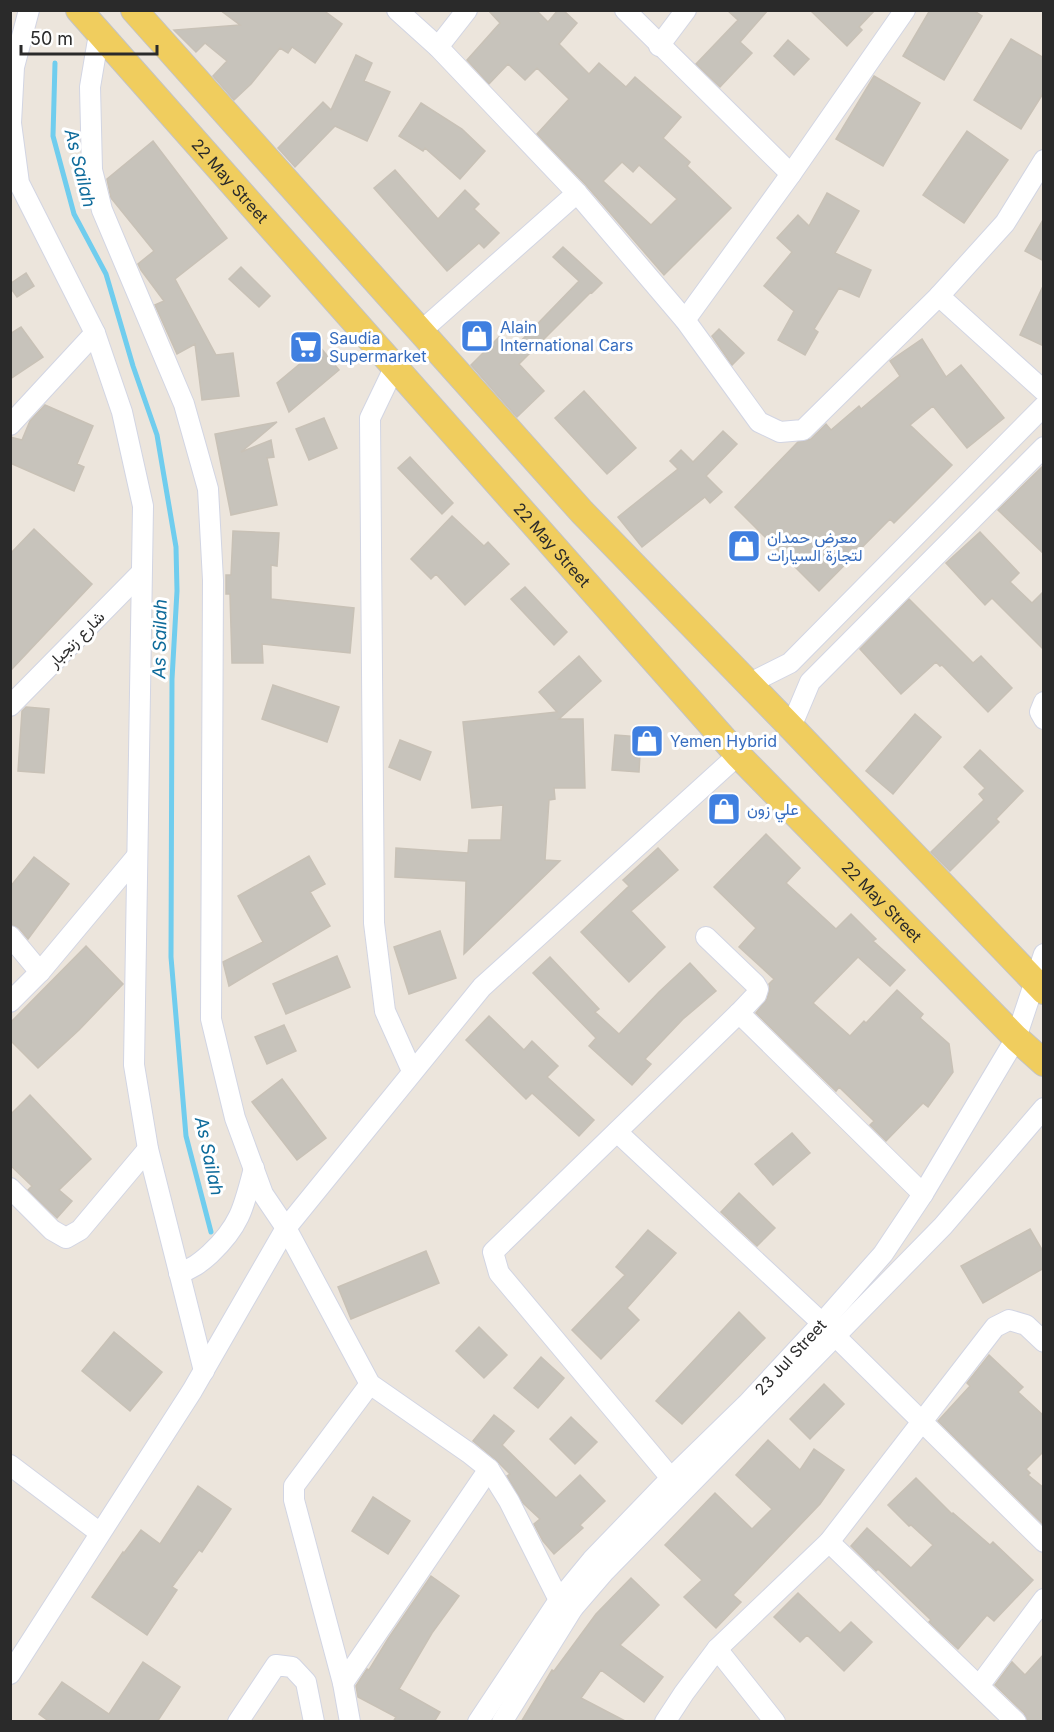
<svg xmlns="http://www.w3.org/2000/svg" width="1054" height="1732" font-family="Inter,Vazirmatn,sans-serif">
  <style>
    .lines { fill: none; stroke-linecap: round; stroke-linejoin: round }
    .stream { stroke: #70cdee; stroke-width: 5 }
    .building { fill: #c7c3bb; stroke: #c8c1b6; stroke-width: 1.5; fill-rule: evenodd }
    .minor-casing { stroke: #d2d5e3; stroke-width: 22 }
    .major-casing { stroke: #c3c3c3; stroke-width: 28 }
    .minor { stroke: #fff; stroke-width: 20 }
    .major { stroke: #f0cd5e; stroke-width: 26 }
    .labels { text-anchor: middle; stroke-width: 6; stroke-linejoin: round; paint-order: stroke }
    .street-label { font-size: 16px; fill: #2a2a2a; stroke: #fff }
    .shop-label { font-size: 16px; fill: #366cbe; stroke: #fff; text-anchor: start }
    .water-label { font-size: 18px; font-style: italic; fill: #0e6b9b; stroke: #fff }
  </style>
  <rect width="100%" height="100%" fill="#ece5dc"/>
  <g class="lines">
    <path class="stream" d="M55,63L53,136L74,214L106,274L133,366L157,435L176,547L177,591L172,679L171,957L186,1136L211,1232"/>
  </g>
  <path class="building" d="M220,10H323L342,24L315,63L292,47L288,53L280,48L251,84L234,100L213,76L227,61L205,43L196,52L174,30L240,25Z
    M488,10H536L548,22L558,10H563L577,23L559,44L589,74L599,63L626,87L635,77L681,117L663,138L690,162L687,166L731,208L664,275L586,185L537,134L569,99L537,68L525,80L508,64L489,84L467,60L500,23ZM622,162L633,172L639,165L677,199L651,225L603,181Z
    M727,10H768L740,42L752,53L720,87L696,64L738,20Z
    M810,10H875L859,27L862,30L847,46Z
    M930,10H973L982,16L944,80L903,56Z
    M1011,39L1044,58V92L1021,129L974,100Z
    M788,40L809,59L794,75L774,56Z
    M356,55L372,63L364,81L390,92L367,141L335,126L295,167L278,148L323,102L331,110Z
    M874,76L920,103L883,166L836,139Z
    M421,103L462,129L485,151L460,179L425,148L423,151L399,136Z
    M967,131L1008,160L964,223L923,195Z
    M153,141L227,238L175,279L216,355L233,353L239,396L202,400L195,344L177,354L155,305L164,301L141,270L138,264L154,251L111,198L107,179Z
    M395,170L438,219L465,190L479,204L474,209L499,233L484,248L479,243L447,271L374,188Z
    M827,193L859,211L835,253L871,270L859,297L839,288L814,329L818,332L805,355L778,340L794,311L764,286L792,252L777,238L798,215L809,226Z
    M1044,218V261L1025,251Z
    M563,247L602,283L592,293L591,292L519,364L544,391L517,417L471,365L501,335L514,348L579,281L553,257Z
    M241,267L270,296L259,307L229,279Z
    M26,273L34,286L17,297L10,287V284Z
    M1044,284V346L1020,335Z
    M21,327L43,357L10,379V334Z
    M719,329L744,353L732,365L712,336Z
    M922,339L946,377L961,365L1004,418L967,448L933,406L910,425L952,465L894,523L890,519L819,591L735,507L798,442L811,439L826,424L831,430L859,406L861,409L900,376L890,361Z
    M320,347L339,370L289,412L277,383Z
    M584,391L636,448L607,474L555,418Z
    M45,405L93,426L77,464L84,467L74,491L10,463V437L22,440L30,421Z
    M324,418L337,448L309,460L296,429Z
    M277,422L241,452L271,440L274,457L267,458L277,505L231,515L215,434Z
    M723,431L737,444L706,476L722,492L710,503L705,497L642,547L618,517L678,469L670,461L681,450L693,462Z
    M410,457L453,503L442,514L398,468Z
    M1044,465V554L998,510Z
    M452,516L484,546L488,542L509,564L465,605L436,574L431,579L411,559Z
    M34,529L92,584L10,671V554Z
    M233,531L279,533L277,566L271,565V599L354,608L350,653L262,644L263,663H232L230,594H226V575H231Z
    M980,532L1019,573L1010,582L1032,603L1044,591V650L992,598L985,605L946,563Z
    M525,587L567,632L554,645L511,599Z
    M909,599L973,663L981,656L1012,688L988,712L942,665L940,666L936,662L901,694L860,649Z
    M579,656L601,681L559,719H583L585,788H554L555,799L549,800L545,860L560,861L464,954L466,881L395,877L396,848L468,853L469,840H501L503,805L472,808L463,722L557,712L539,692Z
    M273,685L339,707L327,742L262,719Z
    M26,707L49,709L44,773L18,771L22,711Z
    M915,714L941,737L893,794L866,771Z
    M615,735L641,737L639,772L612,770Z
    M400,740L431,752L420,780L389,767Z
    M980,750L1023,791L996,819L999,822L950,871L931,852L984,800L979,794L985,788L964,767Z
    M766,834L800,868L786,883L836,929L851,914L876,939L873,941L905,970L890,986L858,957L813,1003L850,1036L864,1021L866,1023L897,990L923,1014L920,1018L949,1044L953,1072L928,1107L923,1103L886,1141L870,1125L874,1121L839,1087L836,1091L756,1013L767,999L770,988L769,984L774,979L739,947L756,928L714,887Z
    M658,848L678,870L631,911L665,947L629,982L581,932L629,886L623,880Z
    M309,856L325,884L310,892L330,926L229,986L223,962L263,942L238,896Z
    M34,857L69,884L28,939L19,928L10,924V887Z
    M440,931L456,978L409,994L394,947Z
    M86,946L123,984L79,1030L38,1068L10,1040V1023Z
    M337,956L350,987L286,1014L273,984Z
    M550,957L599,1009L595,1012L619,1034L659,992L690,963L716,991L683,1019L645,1059L651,1064L632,1085L589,1046L596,1038L533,973Z
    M489,1016L524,1050L532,1041L558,1066L547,1077L594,1120L579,1136L532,1093L526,1099L466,1040Z
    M284,1025L296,1051L267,1064L255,1037Z
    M282,1079L326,1138L297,1160L252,1102Z
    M30,1095L91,1159L59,1190L72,1201L57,1218L28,1190L32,1186L10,1165V1115Z
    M792,1133L810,1153L773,1185L755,1164Z
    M739,1193L775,1228L757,1246L721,1212Z
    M1030,1229L1044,1253V1268L983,1303L961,1266Z
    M648,1230L676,1253L627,1308L639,1320L601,1359L572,1330L625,1275L616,1267Z
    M426,1251L439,1283L351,1319L338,1287Z
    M739,1312L765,1338L682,1424L656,1401Z
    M479,1327L507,1355L484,1378L456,1351Z
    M114,1332L162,1372L130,1411L82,1371Z
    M989,1355L1023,1387L1018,1392L1044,1416V1451L1026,1469L1030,1473L1028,1475L1044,1488V1525L938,1421L970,1386L967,1383Z
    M541,1357L564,1378L538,1408L514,1388Z
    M824,1384L844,1404L810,1439L790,1419Z
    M494,1415L514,1431L502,1445L556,1498L580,1475L605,1501L580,1525L583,1528L554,1554L543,1541L534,1524L540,1519L523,1503L507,1476L510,1474L496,1460L473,1441Z
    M571,1417L597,1442L575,1464L550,1439Z
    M768,1440L800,1470L814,1449L844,1470L820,1504L733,1595L741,1602L716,1628L684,1597L702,1580L665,1545L715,1493L752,1529L772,1509L736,1475Z
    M916,1478L952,1514L953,1513L990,1545L993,1542L1033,1580L994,1621L987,1615L958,1649L929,1622L931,1620L878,1569L876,1571L851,1546L867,1528L911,1568L933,1545L911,1525L909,1526L888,1505Z
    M198,1486L231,1509L202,1552L199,1550L172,1587L177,1590L147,1635L92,1597L123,1552L124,1553L141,1530L160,1544Z
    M373,1497L410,1521L388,1554L352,1531Z
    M431,1576L459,1596L432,1633L399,1689L440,1712L434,1722H393L396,1717L358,1697L356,1686L367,1669L369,1670L388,1639Z
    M631,1578L659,1605L620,1645L663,1677L644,1702L601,1670L581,1698L627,1722H521L552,1670L554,1671L596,1614Z
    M798,1593L840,1633L851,1622L872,1642L844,1671L807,1635L800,1642L774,1617Z
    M1044,1654V1722H1028L1024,1713L995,1685L1012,1662L1025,1675Z
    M143,1662L180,1687L157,1722H50L39,1714L62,1682L109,1714Z"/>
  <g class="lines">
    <defs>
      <g id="minor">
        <path d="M29,10L14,67L11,123L19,183L95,333L122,412L143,506L134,1065L148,1149L204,1371"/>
        <path d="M397,10L438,47L577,193L685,320L759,422L780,432L803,430L939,296L1005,223L1044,160"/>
        <path d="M625,10L791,174"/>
        <path d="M99,34L90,87L92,170L102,210L184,404L208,489L213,580L211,1019L235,1118L263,1194L286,1228L370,1384L469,1453L489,1469L509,1501L559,1600L573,1608"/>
        <path d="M659,46L686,10"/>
        <path d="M438,47L467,10"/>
        <path d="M939,296L1044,391"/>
        <path d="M685,320L791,174L905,10"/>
        <path d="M420,332L577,193"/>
        <path d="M395,366L370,418L374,923L385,1011L412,1071"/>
        <path d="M10,425L95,333"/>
        <path d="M748,684L790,663L1044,406"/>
        <path d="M1044,702L1040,712L1044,719"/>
        <path d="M10,706L141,573"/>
        <path d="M791,727L810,682L1044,447"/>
        <path d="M10,936L40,972"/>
        <path d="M10,1002L40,972L137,856"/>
        <path d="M739,1013L923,1194"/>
        <path d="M617,1132L822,1323L1044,1542"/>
        <path d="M10,1188L52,1230L66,1238L80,1230L148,1149"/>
        <path d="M179,1273C192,1269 200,1263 210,1254C240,1226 244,1207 254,1168"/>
        <path d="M10,1465L100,1533"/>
        <path d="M671,1478L499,1273L493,1252L739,1013L756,995L758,989L755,984L706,937"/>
        <path d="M829,1542L1016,1722"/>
        <path d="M717,1649L775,1722"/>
        <path d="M10,1674L192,1391L286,1228L482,987L738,755"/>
        <path d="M343,1683L489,1469"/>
        <path d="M979,1686L1044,1599"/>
        <path d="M238,1722L276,1665L292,1667L306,1682L314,1722"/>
        <path d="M350,1722L343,1683L294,1500V1486L370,1384"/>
        <path id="s1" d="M478,1722L559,1600L592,1560L671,1478L747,1404L822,1323L883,1254L923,1194L1016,1038L1044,954"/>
        <path d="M502,1722L573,1608L604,1572L943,1226L1044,1108"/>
        <path d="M665,1722L684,1693L717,1649L829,1542L995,1327L1009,1320L1026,1325L1044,1342"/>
      </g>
      <g id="major">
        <path id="s2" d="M79,10L738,755L1016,1038L1044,1063"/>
        <path d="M134,10L582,512L791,727L1044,991"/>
      </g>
    </defs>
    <use href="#minor" class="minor-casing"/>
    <use href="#major" class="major-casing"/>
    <use href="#minor" class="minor"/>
    <use href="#major" class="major"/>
  </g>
  <defs>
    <symbol id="shop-square" viewBox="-11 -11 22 22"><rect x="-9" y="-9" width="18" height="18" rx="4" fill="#3f7fe0" stroke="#fff"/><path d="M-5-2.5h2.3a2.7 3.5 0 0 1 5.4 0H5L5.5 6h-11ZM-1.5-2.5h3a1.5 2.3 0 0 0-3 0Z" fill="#fff"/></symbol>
    <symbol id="supermarket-square" viewBox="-11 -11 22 22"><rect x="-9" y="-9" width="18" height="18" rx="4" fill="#3f7fe0" stroke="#fff"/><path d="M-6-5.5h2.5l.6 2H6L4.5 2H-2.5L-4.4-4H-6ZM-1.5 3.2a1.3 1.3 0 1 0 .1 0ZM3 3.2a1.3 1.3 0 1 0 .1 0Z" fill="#fff"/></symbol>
  </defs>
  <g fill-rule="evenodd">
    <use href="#shop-square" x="458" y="317" width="38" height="38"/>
    <use href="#supermarket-square" x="287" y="328" width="38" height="38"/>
    <use href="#shop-square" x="725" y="527" width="38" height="38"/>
    <use href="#shop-square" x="628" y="722" width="38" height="38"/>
    <use href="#shop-square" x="705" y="790" width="38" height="38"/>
  </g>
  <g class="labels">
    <g class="street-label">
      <text dy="6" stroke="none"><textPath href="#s2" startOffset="228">22 May Street</textPath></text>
      <text dy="6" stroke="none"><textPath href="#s2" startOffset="714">22 May Street</textPath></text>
      <text transform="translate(76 639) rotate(-45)" y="6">شارع زنجبار</text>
      <text dy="6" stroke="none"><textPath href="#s2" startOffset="1200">22 May Street</textPath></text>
      <text dy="6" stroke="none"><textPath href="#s1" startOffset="482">23 Jul Street</textPath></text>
    </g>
    <g class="shop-label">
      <text x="500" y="333">Alain<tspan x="500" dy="18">International Cars</tspan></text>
      <text x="329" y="344">Saudia<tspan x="329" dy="18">Supermarket</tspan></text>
      <text x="767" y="543">معرض حمدان<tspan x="767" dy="18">لتجارة السيارات</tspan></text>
      <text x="670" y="747">Yemen Hybrid</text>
      <text x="747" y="815">علي زون</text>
    </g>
    <g class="water-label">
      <text transform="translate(80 168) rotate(76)" y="6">As Sailah</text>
      <text transform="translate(160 639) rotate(-89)" y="6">As Sailah</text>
      <text transform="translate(209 1156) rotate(78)" y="6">As Sailah</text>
    </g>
  </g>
  <rect width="1054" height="1732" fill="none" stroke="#2a2a2a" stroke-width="24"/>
  <path d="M21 45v9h136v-9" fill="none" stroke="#2a2a2a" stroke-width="3"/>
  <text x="30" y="45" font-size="18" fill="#2a2a2a" stroke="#ffffff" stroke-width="4.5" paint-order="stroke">50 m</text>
</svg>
